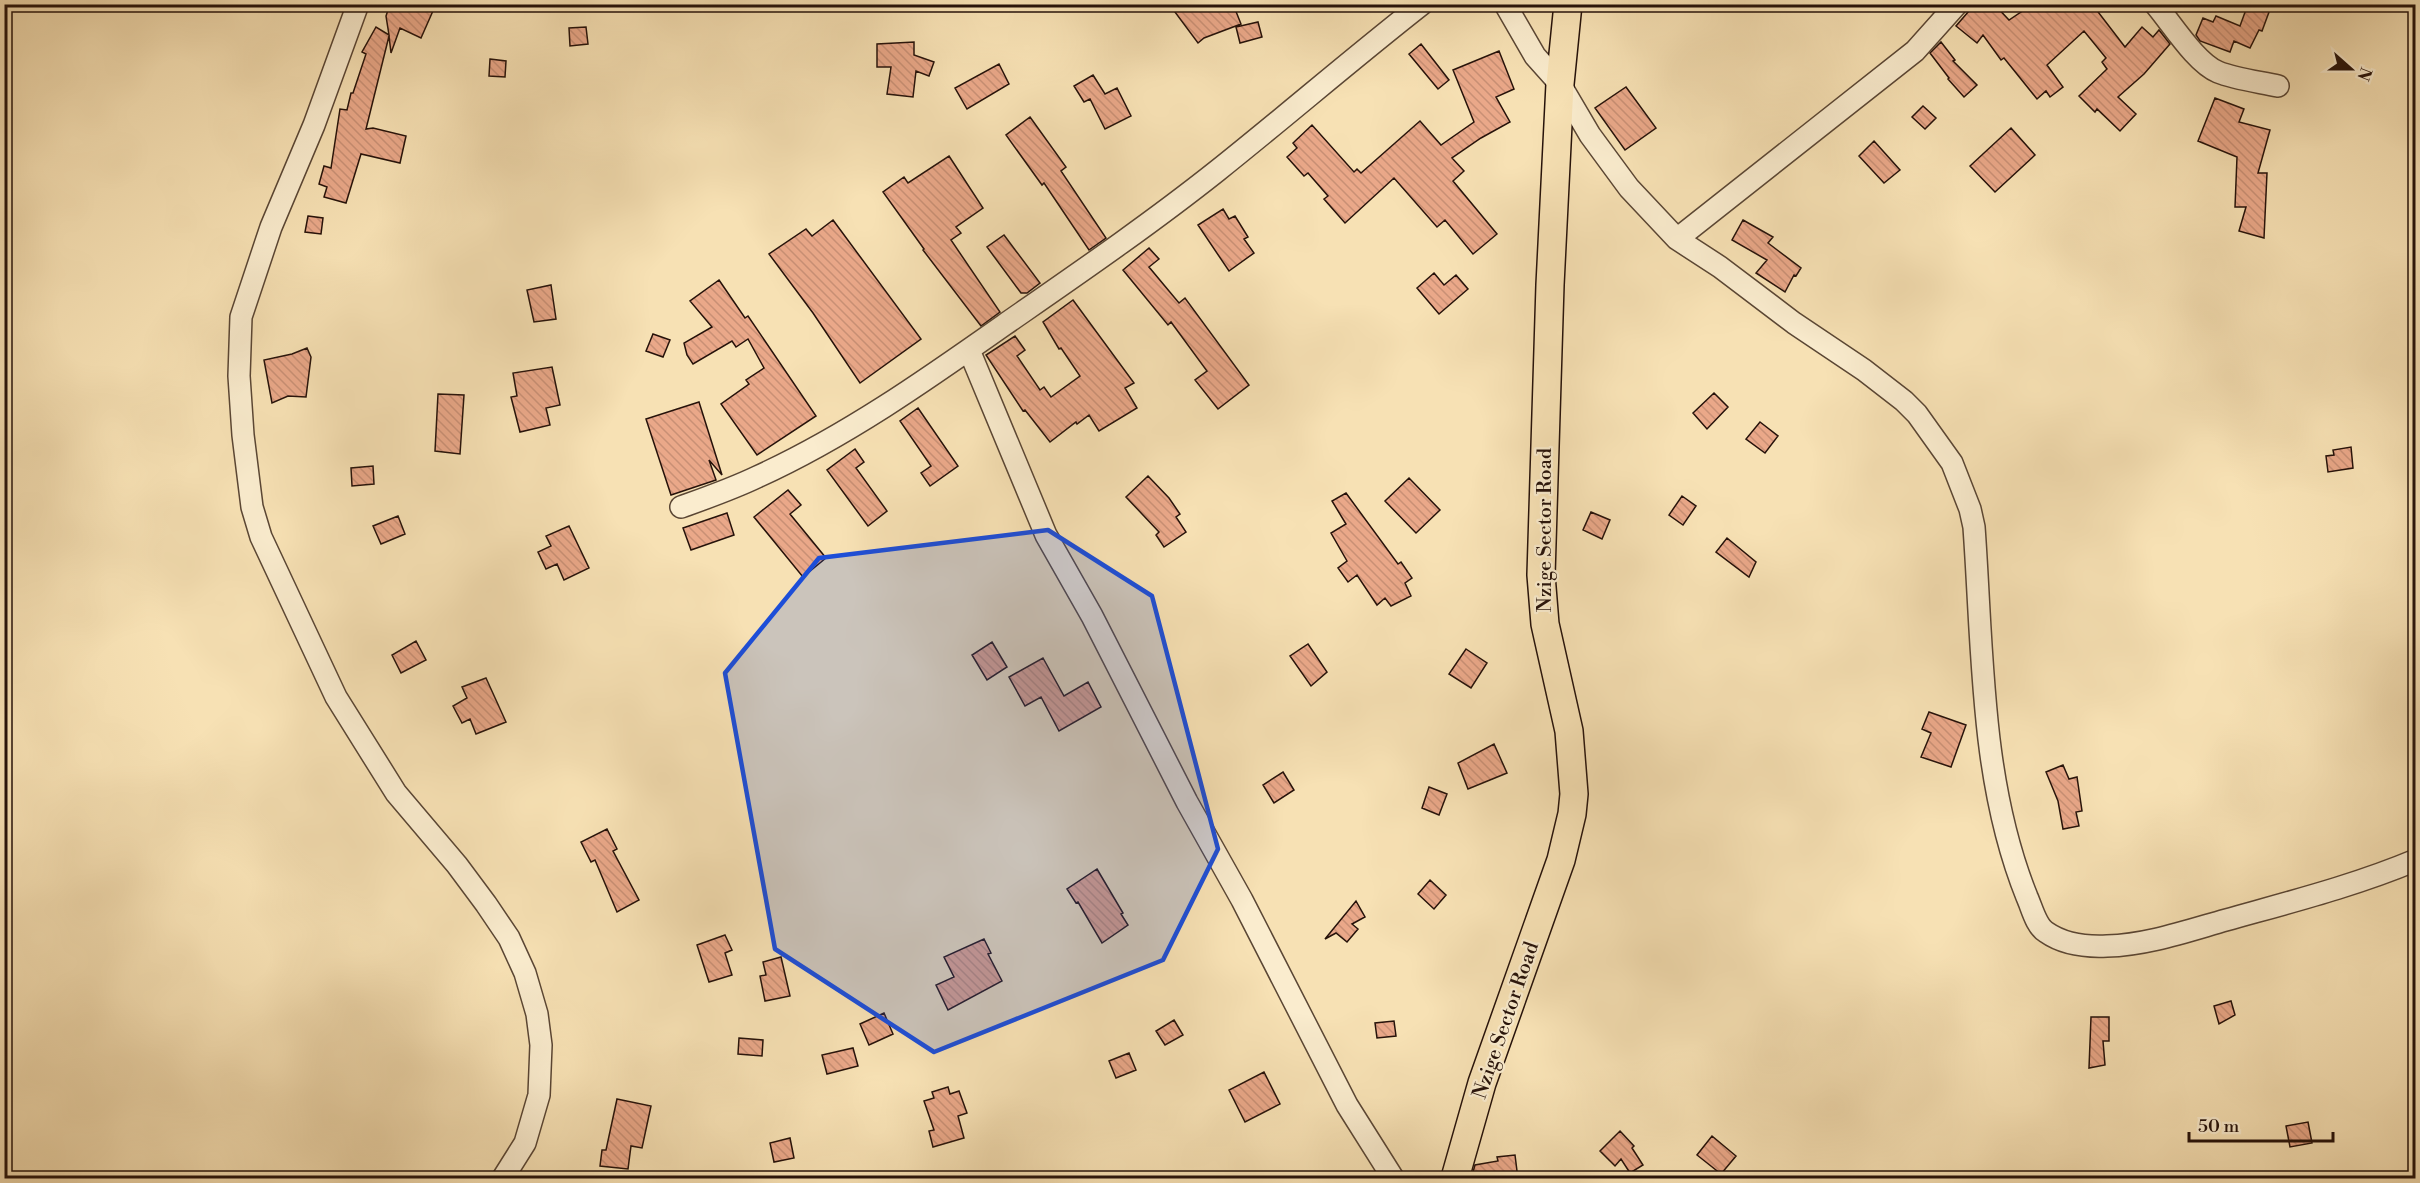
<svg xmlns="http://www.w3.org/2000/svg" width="2420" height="1183" font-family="'Libre Bodoni',serif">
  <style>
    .building { fill: url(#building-back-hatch); stroke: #26120a; stroke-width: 1.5 }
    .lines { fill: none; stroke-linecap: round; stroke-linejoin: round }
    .minor-casing { stroke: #5a4634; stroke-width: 24 }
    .major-casing { stroke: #26120a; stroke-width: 30 }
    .minor { stroke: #faecce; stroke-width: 21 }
    .major { stroke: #f7e1b4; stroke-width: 27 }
    .marked { fill: #1d4ed8; fill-opacity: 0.2; stroke: #1d4ed8; stroke-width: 4.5; stroke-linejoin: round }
    .labels { text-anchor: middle; stroke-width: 4.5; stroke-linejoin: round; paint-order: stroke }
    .street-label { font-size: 20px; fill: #26120a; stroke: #faecce }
  </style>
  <defs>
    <pattern id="building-back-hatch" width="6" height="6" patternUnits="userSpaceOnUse" patternTransform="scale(1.5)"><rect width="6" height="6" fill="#eaa889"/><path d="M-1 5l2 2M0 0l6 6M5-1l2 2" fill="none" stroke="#c99075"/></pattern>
  </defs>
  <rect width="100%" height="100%" fill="#f7e1b4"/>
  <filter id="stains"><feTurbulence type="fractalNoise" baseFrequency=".00333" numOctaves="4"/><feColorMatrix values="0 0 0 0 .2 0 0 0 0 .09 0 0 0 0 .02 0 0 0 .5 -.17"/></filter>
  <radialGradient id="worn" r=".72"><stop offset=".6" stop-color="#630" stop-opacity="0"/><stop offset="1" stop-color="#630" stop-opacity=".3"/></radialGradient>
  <path class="building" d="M390,4H436L421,38L400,28L391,53L389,36L366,129L373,128L406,136L400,163L361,154L346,203L324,197L327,187L319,184L324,166L331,168L340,109L347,110L351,93H353L366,54L362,52L376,27L389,35L386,16Z
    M1169,4H1208L1210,9L1220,4H1233L1241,24L1204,38L1198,43Z
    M1975,4H1994L2009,20L2033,4H2092L2125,47L2142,27L2153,37L2159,30L2170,44L2144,74L2118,97L2136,114L2120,131L2097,109L2095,112L2079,96L2107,69L2102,62L2106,58L2084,31L2047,65L2063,87L2050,97L2046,91L2037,99L2004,58L2001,60L1983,35L1977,43L1956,26Z
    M2248,4H2272L2262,31L2259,30L2250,48L2234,41L2230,52L2200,41L2196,35L2203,18L2213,22L2216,16L2240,26Z
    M1258,22L1262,37L1240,43L1236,27Z
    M586,27L588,44L570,46L569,28Z
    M914,42V55L934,62L929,76L916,71L913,97L887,94L891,67H877V44Z
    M1941,42L1955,60L1953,61L1977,85L1964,97L1948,79L1949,78L1930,53Z
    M1421,44L1449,80L1438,89L1409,54Z
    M1499,51L1514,89L1496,97L1510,122L1481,138L1452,158L1464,171L1453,181L1497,234L1473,254L1445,220L1437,227L1394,178L1345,223L1324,199L1328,196L1308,173L1304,176L1287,157L1297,148L1293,143L1312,125L1354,172L1357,169L1361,173L1420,121L1441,145L1474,122L1453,70Z
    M490,59L506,61L505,77L489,76Z
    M999,64L1009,84L967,109L955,88Z
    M1093,75L1105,94L1117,88L1131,116L1105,129L1090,99L1084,102L1074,86Z
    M1626,87L1656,128L1625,150L1595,108Z
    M2215,98L2244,109L2239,122L2270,130L2258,173H2267L2264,238L2239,231L2246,207H2235L2237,157L2198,141Z
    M1923,106L1936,118L1925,129L1912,117Z
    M1030,117L1066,167L1061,171L1106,238L1089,250L1044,183L1042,185L1006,135Z
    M2011,128L2035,155L1995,192L1970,166Z
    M1874,141L1900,170L1884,183L1859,156Z
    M949,156L983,208L956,227L961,233L951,240L1000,312L981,326L923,250L924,249L883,192L904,177L908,183Z
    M1223,209L1229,219L1235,216L1248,237L1244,239L1254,253L1229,271L1198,225Z
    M308,216L323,218L321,234L305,232Z
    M833,220L921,339L860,383L813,313L769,254L806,229L812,236Z
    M1743,220L1773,237L1768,243L1801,268L1796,276L1794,275L1785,292L1756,273L1767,260L1732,240Z
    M1004,235L1040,283L1027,293H1021L987,247Z
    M1149,248L1159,259L1149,267L1179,303L1185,298L1249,385L1218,409L1195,380L1207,371L1171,322L1168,325L1123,270Z
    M1434,273L1444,285L1456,275L1468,289L1439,314L1417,288Z
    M719,280L745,318L748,316L816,416L757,455L721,404L749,384L746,380L764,368L748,339L736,347L732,341L693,364L687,355L684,343L712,327L690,301Z
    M551,285L556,319L534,322L527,290Z
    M1073,300L1134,383L1125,388L1137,408L1099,431L1089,415L1077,424L1076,422L1050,442L1025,410L1023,411L986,355L1015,336L1025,350L1017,356L1040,390L1044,387L1051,397L1080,376L1061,348L1059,349L1043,322Z
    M653,334L670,340L663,357L646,351Z
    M307,348L311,357L306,397L288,396L272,403L264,360L292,354Z
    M552,367L560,405L546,408L550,425L520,432L511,397L517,396L513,373Z
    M1714,393L1728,407L1707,429L1693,413Z
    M438,394L464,395L460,454L435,451Z
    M699,402L722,475L709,460L716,480L671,495L646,419Z
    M918,408L958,466L930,486L921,473L931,466L900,421Z
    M1760,422L1778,436L1765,453L1746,439Z
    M2351,447L2353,468L2328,472L2326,456L2334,455L2333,450Z
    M855,449L864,462L856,468L887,511L868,526L827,470Z
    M373,466L374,484L352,486L351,468Z
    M1148,476L1169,498L1180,514L1176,517L1186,532L1164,547L1156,535L1159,532L1126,497Z
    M1409,478L1440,510L1416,533L1385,501Z
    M788,490L801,505L790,514L826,558L803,577L754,517Z
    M1346,493L1398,564L1401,562L1412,578L1405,583L1411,596L1391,606L1385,598L1377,605L1357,575L1348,582L1338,568L1347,561L1331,533L1346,524L1332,501Z
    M1682,496L1696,506L1683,525L1669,515Z
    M1591,512L1610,520L1602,539L1583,530Z
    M727,513L734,535L691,550L683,528Z
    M398,516L405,534L381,544L373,526Z
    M569,526L589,568L564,580L557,564L546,569L538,552L551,546L546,536Z
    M1727,538L1756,562L1749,577L1716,552Z
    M416,641L426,660L401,673L392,655Z
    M992,642L1007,667L987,680L972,655Z
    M1308,644L1327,672L1311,686L1290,656Z
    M1466,649L1487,663L1471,688L1449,674Z
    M1043,658L1064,696L1088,682L1101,707L1059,731L1041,697L1025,706L1009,677Z
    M486,678L506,722L476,734L470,719L462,723L453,706L467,698L462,687Z
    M1929,712L1966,725L1951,767L1921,757L1931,733L1922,729Z
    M1494,744L1507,773L1468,789L1458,763Z
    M2063,765L2069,779L2077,777L2082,811L2076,812L2079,826L2063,829L2058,801L2046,772Z
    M1283,772L1294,790L1274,803L1263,785Z
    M1429,787L1447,794L1439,815L1422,808Z
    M607,829L617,849L613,851L639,900L617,912L595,860L591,862L581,842Z
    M1097,869L1123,913L1121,914L1128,925L1102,943L1078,902L1076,903L1067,889Z
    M1430,880L1446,895L1434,909L1418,894Z
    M1356,901L1365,917L1352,924L1358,929L1347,942L1336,933L1325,939Z
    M725,935L732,950L725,953L732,975L709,982L697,945Z
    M984,939L991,953L988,954L1002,981L948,1010L936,985L954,977L944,957Z
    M781,957L790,996L765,1001L760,976L766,975L763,962Z
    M2231,1001L2235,1015L2219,1024L2214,1006Z
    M884,1013L893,1034L869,1045L860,1024Z
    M2091,1017H2109V1041H2103L2105,1065L2089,1068Z
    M1174,1020L1183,1035L1165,1045L1156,1031Z
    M1394,1021L1396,1036L1377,1038L1375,1023Z
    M739,1038L763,1040L762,1056L738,1054Z
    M853,1048L858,1066L827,1074L822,1055Z
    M1129,1053L1136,1070L1116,1078L1109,1061Z
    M1264,1072L1280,1104L1245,1122L1229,1090Z
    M948,1087L950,1094L959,1091L967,1113L958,1116L964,1138L933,1147L929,1131L934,1130L924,1101L934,1098L932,1092Z
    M617,1099L651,1106L642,1148L631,1146L628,1169L600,1166L602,1150H606Z
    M2308,1122L2312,1143L2290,1147L2286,1126Z
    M1620,1131L1634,1146L1632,1148L1643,1165L1630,1173L1621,1159L1615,1166L1600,1151Z
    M1712,1136L1736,1156L1721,1174L1697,1155Z
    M790,1138L794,1158L774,1162L770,1143Z
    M1515,1155L1518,1179H1471L1475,1165L1498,1161L1497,1157Z"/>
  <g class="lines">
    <defs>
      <path id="minor" d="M358,4L314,125L271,227L241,317L239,376L243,435L252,507L261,537L336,697L396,793L457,865L486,904L509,938L525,973L537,1014L541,1045L539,1095L525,1143L503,1178
        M1505,4L1535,56L1560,84L1590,135L1629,188L1677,239L1720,267L1794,323L1864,370L1904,401L1917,414L1952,463L1970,509L1974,527C1983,650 1980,781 2027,897C2032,908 2036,926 2046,932C2063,944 2086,947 2107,946C2147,945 2187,931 2226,920C2290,902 2354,886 2416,860
        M2155,4C2172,24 2196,63 2218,72C2235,79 2260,82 2278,86
        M1677,239L1915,51L1957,4
        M969,350L1046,535L1092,616L1187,802L1242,900L1347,1105L1393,1178
        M681,507C706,498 732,489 757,477C845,437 926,380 1004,325C1076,275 1149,225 1217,171C1286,116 1353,58 1422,4"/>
      <path id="major" d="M1455,1178L1482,1083L1561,860L1572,814L1574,794L1569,731L1545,624L1541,575L1550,285L1560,84L1568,4"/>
    </defs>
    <use href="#minor" class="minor-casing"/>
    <use href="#major" class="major-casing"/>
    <use href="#minor" class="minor"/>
    <use href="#major" class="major"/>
  </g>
  <path class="marked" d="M1048,530L1152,596L1218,849L1163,960L934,1052L775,949L725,673L819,558Z"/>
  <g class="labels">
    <g class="street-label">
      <text transform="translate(1544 530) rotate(-90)" y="7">Nzige Sector Road</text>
      <text transform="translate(1505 1020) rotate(-71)" y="7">Nzige Sector Road</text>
    </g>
  </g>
  <rect width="2420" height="1183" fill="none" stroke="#f7e1b4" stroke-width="24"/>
  <rect x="6" y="6" width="2408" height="1171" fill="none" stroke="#26120a" stroke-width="3"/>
  <rect x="12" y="12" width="2396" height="1159" fill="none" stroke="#26120a" stroke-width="1.5"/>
  <g transform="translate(2351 69) rotate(111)" stroke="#faecce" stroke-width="4.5" paint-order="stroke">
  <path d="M0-4.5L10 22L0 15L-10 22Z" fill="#26120a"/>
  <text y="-9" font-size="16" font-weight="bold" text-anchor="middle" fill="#26120a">N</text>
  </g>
  <path d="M2189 1132v9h144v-9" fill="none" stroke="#26120a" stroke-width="3"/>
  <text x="2198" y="1132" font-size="18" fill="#26120a" stroke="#faecce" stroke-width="4.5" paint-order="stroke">50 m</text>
  <rect width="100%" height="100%" filter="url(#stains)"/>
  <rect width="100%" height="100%" fill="url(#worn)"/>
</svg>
